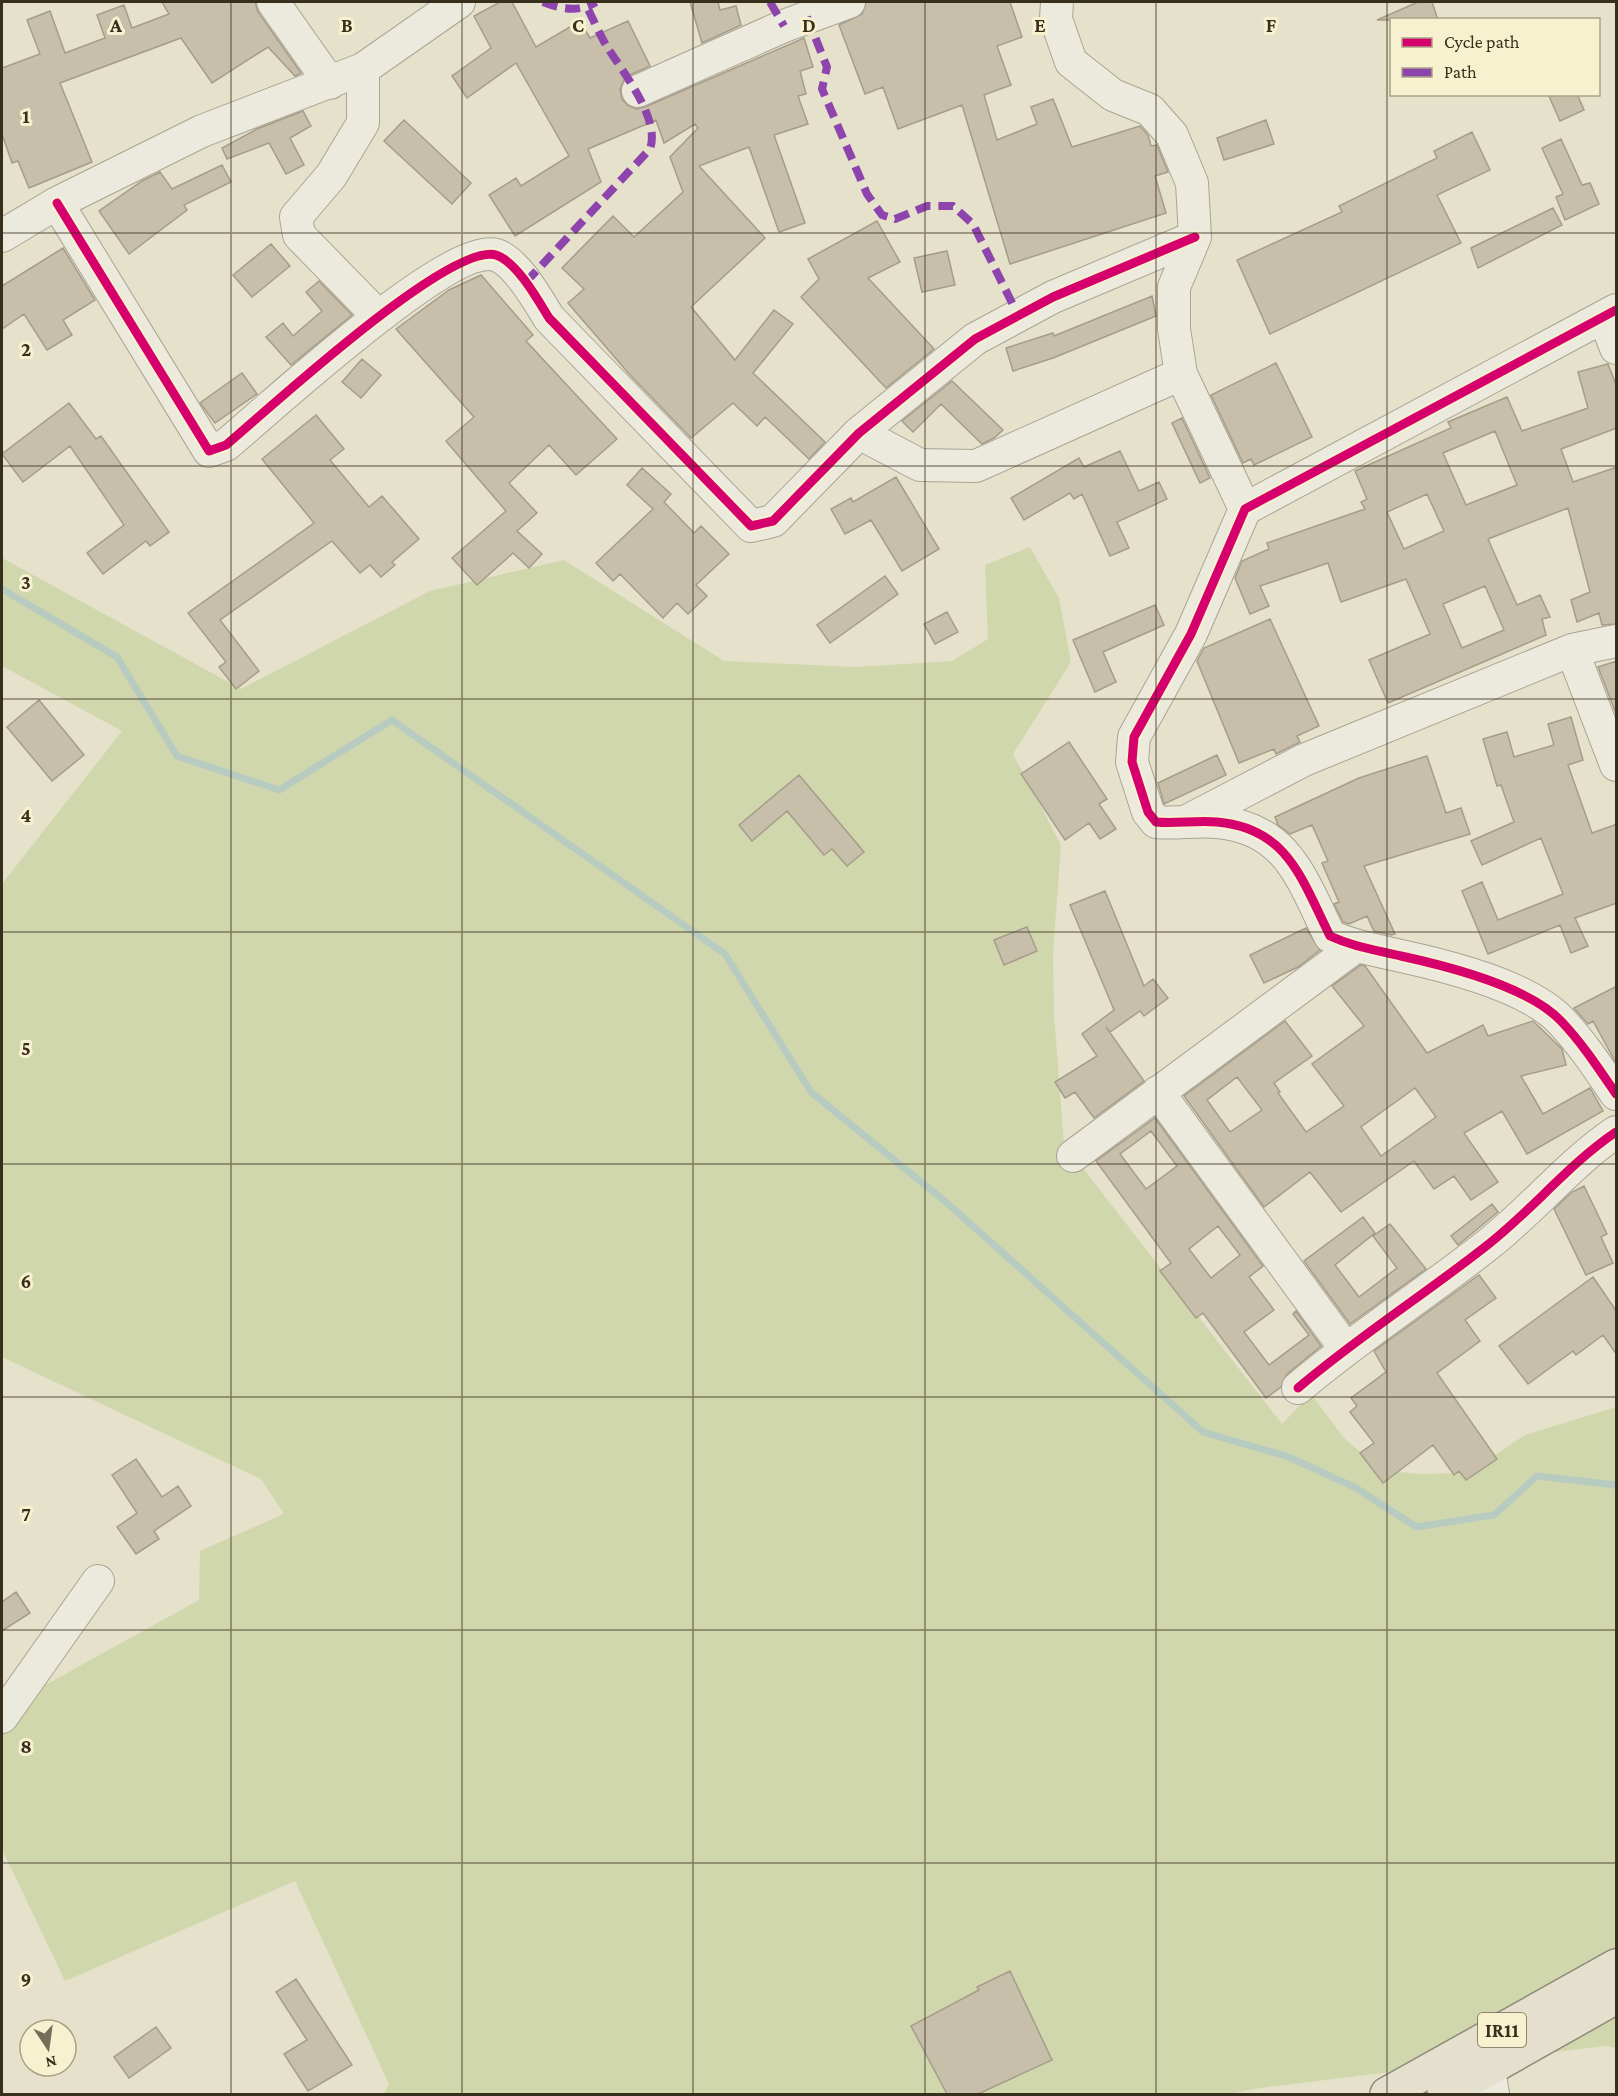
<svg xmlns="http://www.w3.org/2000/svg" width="1618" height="2096" font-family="'Crimson Pro',serif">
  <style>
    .green { fill: #d0d7ac }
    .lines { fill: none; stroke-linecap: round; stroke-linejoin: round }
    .stream { stroke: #b7cbc1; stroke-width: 7 }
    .building { fill: #c8bfab; stroke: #a59c8a; stroke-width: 1.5; fill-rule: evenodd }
    .minor-casing { stroke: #aaa494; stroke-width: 34 }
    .major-casing { stroke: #8f8a7a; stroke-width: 36 }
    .minor { stroke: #eceadd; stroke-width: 32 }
    .major { stroke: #e4e0cd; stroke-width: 33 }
    .quiet { stroke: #8e44ad; stroke-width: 8; stroke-dasharray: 15 8; stroke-linecap: butt }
    .cycleway-casing { stroke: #f7f1cf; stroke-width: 13 }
    .cycleway { stroke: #d6006c; stroke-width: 9 }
    .grid { fill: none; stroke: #382e1c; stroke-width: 1.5; stroke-opacity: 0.55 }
    .labels { text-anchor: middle; stroke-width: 6; stroke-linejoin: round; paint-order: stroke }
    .shield { fill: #f7f1cf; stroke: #716852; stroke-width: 1.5 }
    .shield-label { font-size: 20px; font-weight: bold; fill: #382e1c }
    .grid-label { font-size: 20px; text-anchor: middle; font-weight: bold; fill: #382e1c; stroke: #f7f1cf; stroke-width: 6; stroke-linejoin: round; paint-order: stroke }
  </style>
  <rect width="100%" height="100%" fill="#e5e1ca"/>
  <path class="green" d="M1030,547L1059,598L1071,662L1013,754L1061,845L1053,953L1054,1014L1064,1144L1282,1424L1311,1394L1344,1438L1381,1470L1420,1474L1468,1473L1525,1435L1616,1407V2048L1605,2046L1260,2088L1228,2094H384L389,2084L295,1881L65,1981L2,1849V1709L199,1600L200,1551L284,1514L261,1479L2,1357V884L122,731L2,666V558L241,689L430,591L564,560L724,661L856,667L952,661L988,639L985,565Z"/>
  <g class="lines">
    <path class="stream" d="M2,589L117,657L177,756L279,790L392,720L725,954L811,1092L947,1203L1203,1432L1289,1457L1356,1488L1416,1527L1494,1515L1537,1476L1616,1485"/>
  </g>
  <path class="building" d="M162,2H255L258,12L301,73L295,76L268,47L212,83L181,38L60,83L92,162L29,188L18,161L12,163L2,134V68L40,54L27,20L50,11L65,53L105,38L97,15L124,5L132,28L169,14Z
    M500,2H512L536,47L580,21L590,38L628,21L650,66L630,75L624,80L620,89L622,99L627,105L636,109L645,107L804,38L813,67L800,71L806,94L798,96L808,124L774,135L805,223L779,232L749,147L699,166L765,238L691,307L735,360L774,310L793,324L753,373L825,442L809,459L765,417L757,426L733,403L691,438L630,375L568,303L584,289L562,268L613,216L634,237L683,192L670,157L698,128L695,124L664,143L656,120L588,149L601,182L515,236L489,195L516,178L521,186L569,156L516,63L467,98L452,76L491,48L474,16Z
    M690,2H718L720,10L736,6L741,25L702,43Z
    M866,2H1010L1022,37L997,46L1011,85L984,95L997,140L1037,124L1031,107L1053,99L1072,147L1140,126L1148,135L1151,146L1157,145L1168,172L1155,176L1166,213L1010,264L962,105L898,129L883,87L865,94L839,25L862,14Z
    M1418,2H1432L1438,20H1377Z
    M1548,94H1577L1584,110L1560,121Z
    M303,111L311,126L290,138L304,165L286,174L269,143L227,159L222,148L257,129Z
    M404,120L471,183L452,204L384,141Z
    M1266,120L1274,144L1224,160L1217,138Z
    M1472,132L1490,170L1437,195L1461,243L1270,334L1237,260L1342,212L1339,206L1437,158L1434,151Z
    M1561,139L1582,185L1590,183L1599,204L1565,220L1556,197L1563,194L1542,148Z
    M222,165L231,182L184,205L187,210L129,254L99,211L142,181L160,172L172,189Z
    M1553,208L1562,225L1478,268L1471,248Z
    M877,221L900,262L868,278L934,349L886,388L801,297L819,279L808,259Z
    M271,244L290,266L252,297L233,275Z
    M63,248L95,300L63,320L72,335L47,350L24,314L2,329V286Z
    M947,251L955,285L922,292L914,258Z
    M481,275L533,335L526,341L617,439L576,475L549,445L509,483L537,513L517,531L542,554L529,568L513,553L477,585L452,558L506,511L446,441L474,417L396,329L449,290Z
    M319,281L352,315L291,365L266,337L283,323L293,336L322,311L306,292Z
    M1152,296L1156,316L1053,358L1013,371L1006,348L1053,333L1054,336Z
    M362,359L381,375L361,398L342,382Z
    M1276,363L1312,437L1254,465L1251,459L1243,463L1211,395Z
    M1608,364L1617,387V428L1561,449L1573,482L1617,467V624L1602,625L1599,613L1577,622L1571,600L1590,592L1568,508L1488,539L1517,605L1540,595L1550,617L1542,619L1546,635L1388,703L1369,660L1430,634L1406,579L1341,602L1328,563L1260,586L1269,606L1250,614L1235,578L1242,561L1269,549L1267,543L1365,509L1361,502L1367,499L1355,471L1451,428L1448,422L1507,397L1522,431L1588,408L1578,372ZM1495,431L1517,485L1466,505L1443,453ZM1427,494L1444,531L1404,549L1387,512ZM1485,586L1504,630L1462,648L1443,604Z
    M242,373L257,394L215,423L200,403Z
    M952,381L1003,430L994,438L982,444L941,404L913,432L902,421Z
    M69,403L96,439L101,436L169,532L150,546L146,541L103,574L87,553L124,525L70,446L23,482L2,454Z
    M316,415L344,449L330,460L369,507L382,496L419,539L392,562L395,565L381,577L370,565L360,573L332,541L220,620L259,671L236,689L219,667L226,662L188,613L314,523L262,459Z
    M1182,418L1210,478L1200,483L1172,423Z
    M1120,451L1139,491L1159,482L1167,499L1117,522L1129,548L1110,556L1082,494L1074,499L1070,493L1024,520L1011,498L1079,458L1084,467Z
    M642,468L671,494L664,502L694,533L701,526L729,554L696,585L707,596L688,614L677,603L663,618L620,574L613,581L596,563L653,509L627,485Z
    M896,477L939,549L902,571L871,520L845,534L831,509L851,498L853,502Z
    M885,576L898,594L830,643L817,625Z
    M1155,605L1164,625L1103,652L1116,682L1095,692L1073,640Z
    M947,612L958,632L935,644L924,624Z
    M1270,619L1319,726L1297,736L1300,742L1276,754L1274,749L1239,763L1197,661L1204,648Z
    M1617,661V716L1598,667Z
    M39,700L84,755L52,781L7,727Z
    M1571,717L1583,760L1568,765L1592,833L1617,824V903L1575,918L1588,946L1571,953L1560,925L1488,954L1462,891L1482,882L1498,920L1563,894L1541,838L1482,865L1471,841L1514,822L1501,785L1497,786L1483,739L1507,732L1514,757L1554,745L1548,724Z
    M1069,742L1107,799L1099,804L1116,829L1100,839L1089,823L1065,840L1021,774Z
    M1217,755L1226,775L1164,804L1158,783Z
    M1427,756L1446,813L1461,808L1470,834L1364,866L1395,934L1391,935L1374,931L1367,916L1349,924L1343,922L1334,904L1339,902L1322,863L1328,861L1312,825L1290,834L1278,825L1275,817L1359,778Z
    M799,775L864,852L847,866L832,849L824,855L787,811L752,841L739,825Z
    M1105,891L1144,986L1153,979L1168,998L1144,1016L1140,1011L1110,1032L1106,1027L1144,1081L1094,1118L1075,1092L1065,1098L1055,1082L1097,1056L1082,1034L1114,1010L1070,905Z
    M1027,927L1037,951L1004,965L994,940Z
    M1306,928L1320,950L1298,967L1264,983L1250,955Z
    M1361,965L1365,966L1427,1053L1483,1025L1488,1036L1533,1021L1562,1049L1566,1065L1521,1076L1543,1114L1590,1088L1603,1111L1527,1154L1502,1111L1464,1133L1498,1182L1471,1200L1454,1176L1434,1189L1414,1161L1341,1212L1310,1172L1264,1207L1184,1096L1285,1021L1312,1056L1274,1083L1280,1092L1278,1093L1306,1132L1344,1106L1312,1064L1364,1026L1332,986ZM1237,1077L1262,1110L1230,1132L1207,1100ZM1415,1088L1436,1117L1381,1156L1361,1127Z
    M1617,986V1019L1616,1063L1593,1021L1588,1024L1574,1008Z
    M1155,1118L1263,1266L1249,1277L1274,1310L1244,1332L1269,1365L1309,1335L1293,1314L1296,1311L1321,1346L1287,1374L1281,1387L1266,1398L1203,1313L1196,1318L1160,1271L1171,1263L1096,1161ZM1151,1131L1177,1166L1146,1189L1120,1154ZM1218,1226L1240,1255L1211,1278L1189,1249Z
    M1584,1186L1607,1234L1601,1237L1613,1263L1586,1275L1554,1209L1572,1192Z
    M1492,1204L1498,1212L1458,1245L1451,1236Z
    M1363,1217L1375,1233L1335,1265L1359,1297L1397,1268L1373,1236L1390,1224L1426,1269L1350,1324L1304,1261Z
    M1479,1275L1496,1298L1465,1320L1480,1341L1437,1373L1497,1459L1466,1480L1459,1471L1454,1475L1433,1445L1383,1483L1360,1453L1374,1443L1350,1412L1357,1406L1351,1398L1386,1372L1374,1351Z
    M1593,1277L1617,1312V1355L1603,1335L1576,1355L1573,1351L1528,1384L1499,1346Z
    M136,1459L162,1497L178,1486L191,1506L154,1531L159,1539L136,1554L117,1527L137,1513L112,1475Z
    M16,1592L30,1613L2,1631V1602Z
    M1010,1971L1052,2060L978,2094H947L911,2026L979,1990L977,1987Z
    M296,1979L352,2065L308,2091L284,2054L307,2040L276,1992Z
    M156,2027L171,2048L129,2078L114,2057Z"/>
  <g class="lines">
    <defs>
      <path id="minor" d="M273,2L330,83
        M1057,2L1056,19L1071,62L1113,95L1150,110L1172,135L1192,183L1195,237L1174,287V329L1181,374L1245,509
        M363,69V123L331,176L296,217L299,235L378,316
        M638,91L784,26L849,2
        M57,203L209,451L226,445C268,410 449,242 496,255C517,262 538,300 549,318L751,526L773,521L859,433L975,339L1053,297L1195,237
        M2,236L57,203L202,131L363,69L459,2
        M1616,310L1245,509L1191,634L1134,737L1132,762L1148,812L1156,822C1176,824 1196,820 1217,822C1288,828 1302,880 1330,936C1354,947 1376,950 1401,956C1447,966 1528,986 1561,1021C1582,1043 1599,1069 1616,1094
        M1604,317L1616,348
        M859,433L920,465L976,466L1181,374
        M1572,650L1616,765
        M1189,820L1304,760L1572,650L1616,641
        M1158,1092L1345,1348
        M1073,1156L1355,947
        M1298,1388C1359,1336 1427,1293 1490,1243C1534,1208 1570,1163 1616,1132
        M2,1717L98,1581
        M1489,2069L1493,2094"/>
      <path id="major" d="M1387,2094L1616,1966
        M1444,2094L1616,1997"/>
    </defs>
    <use href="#minor" class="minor-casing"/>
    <use href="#major" class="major-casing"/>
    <use href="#minor" class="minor"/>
    <use href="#major" class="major"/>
    <path class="quiet" d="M543,2C561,9 578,13 596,2
      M770,2L784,26
      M807,17L827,67L822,89L867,194L882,215L895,219L927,206H953L973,224L1018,315
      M526,282L650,149C661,118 621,70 606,45C599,33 593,19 587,7"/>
    <defs>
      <path id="cycleway" d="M57,203L209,451L226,445C268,410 449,242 496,255C517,262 538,300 549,318L751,526L773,521L859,433L975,339L1053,297L1195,237
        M1616,310L1245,509L1191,634L1134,737L1132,762L1148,812L1156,822C1176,824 1196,820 1217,822C1288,828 1302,880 1330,936C1354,947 1376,950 1401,956C1447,966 1528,986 1561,1021C1582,1043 1599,1069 1616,1094
        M1298,1388C1359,1336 1427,1293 1490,1243C1534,1208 1570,1163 1616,1132"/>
    </defs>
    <use href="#cycleway" class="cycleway-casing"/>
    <use href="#cycleway" class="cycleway"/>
  </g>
  <path class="grid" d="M231,2V2094M462,2V2094M693,2V2094M925,2V2094M1156,2V2094M1387,2V2094M2,233H1616M2,466H1616M2,699H1616M2,932H1616M2,1164H1616M2,1397H1616M2,1630H1616M2,1863H1616"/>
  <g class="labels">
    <rect class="shield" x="1478" y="2013" width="48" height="34" rx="4.5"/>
    <g class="shield-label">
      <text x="1502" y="2037">IR11</text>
    </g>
  </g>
  <g class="grid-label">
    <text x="116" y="32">A</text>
    <text x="347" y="32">B</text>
    <text x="578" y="32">C</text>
    <text x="809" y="32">D</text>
    <text x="1040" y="32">E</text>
    <text x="1271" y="32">F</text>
    <text x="26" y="123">1</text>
    <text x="26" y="356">2</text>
    <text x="26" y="589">3</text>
    <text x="26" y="822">4</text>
    <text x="26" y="1055">5</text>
    <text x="26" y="1288">6</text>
    <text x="26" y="1521">7</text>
    <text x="26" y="1753">8</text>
    <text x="26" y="1986">9</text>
  </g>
  <rect width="1618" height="2096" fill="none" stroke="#382e1c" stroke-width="6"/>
  <rect x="1390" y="18" width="210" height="78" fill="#f7f1cf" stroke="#aba387" stroke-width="1.5"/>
  <rect x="1402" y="38" width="30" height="9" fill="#d6006c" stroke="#aba387" stroke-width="1.5"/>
  <text x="1444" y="48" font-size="18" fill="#382e1c">Cycle path</text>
  <rect x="1402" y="68" width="30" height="9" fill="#8e44ad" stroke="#aba387" stroke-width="1.5"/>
  <text x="1444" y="78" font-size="18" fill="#382e1c">Path</text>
  <g transform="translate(48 2048) rotate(167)"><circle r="28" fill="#f7f1cf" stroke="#aba387" stroke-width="1.5"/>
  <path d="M0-4.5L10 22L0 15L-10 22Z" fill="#756d59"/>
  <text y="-9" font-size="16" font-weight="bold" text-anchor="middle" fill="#382e1c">N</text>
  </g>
</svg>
